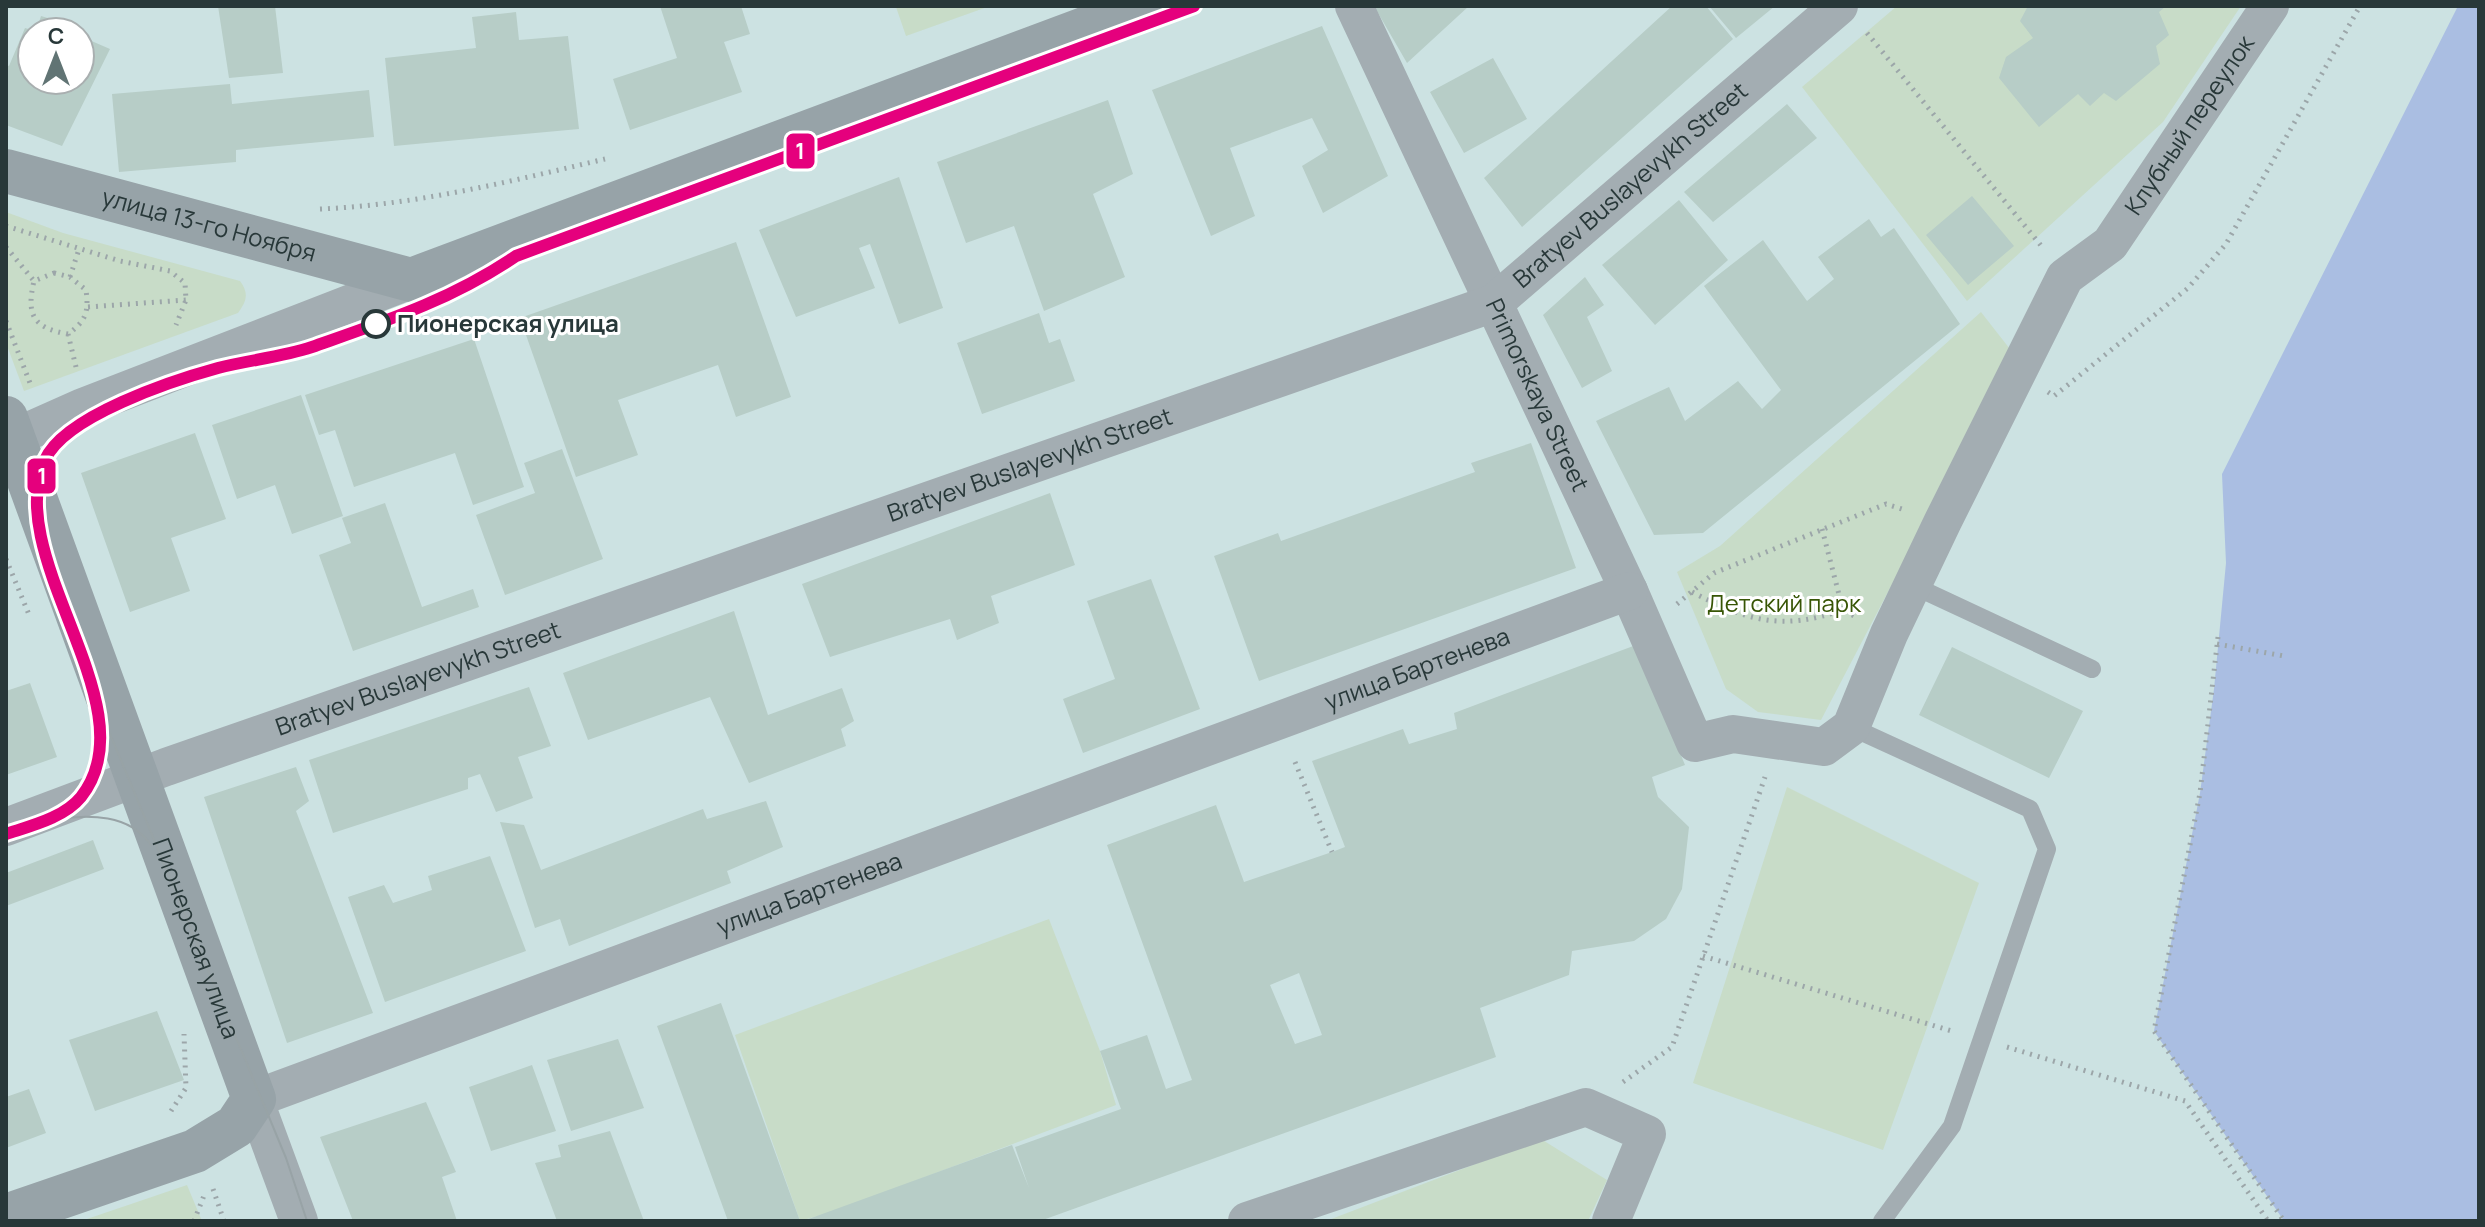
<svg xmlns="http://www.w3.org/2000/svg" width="2485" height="1227" font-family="Manrope,sans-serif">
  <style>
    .green { fill: #c8dcc8 }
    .water { fill: #aabee2 }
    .building { fill: #b7cdc7; fill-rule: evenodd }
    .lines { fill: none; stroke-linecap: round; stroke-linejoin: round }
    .path { stroke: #9ca6a9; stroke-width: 5; stroke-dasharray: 2 6; stroke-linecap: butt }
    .lane { stroke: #a3adb2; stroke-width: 18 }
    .street { stroke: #a3adb2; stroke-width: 38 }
    .secondary { stroke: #97a3a8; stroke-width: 44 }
    .tram { stroke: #98a3a6; stroke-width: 2 }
    .tram-1-casing { stroke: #fff; stroke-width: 18 }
    .tram-1 { stroke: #e5007d; stroke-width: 12 }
    .stop-dot { fill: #fff; stroke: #283839; stroke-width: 4 }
    .labels { text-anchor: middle; stroke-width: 6; stroke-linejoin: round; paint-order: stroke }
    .street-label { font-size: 24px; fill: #283839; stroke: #fff }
    .stop-label { font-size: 24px; font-weight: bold; fill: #283839; stroke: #fff; text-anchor: start }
    .park-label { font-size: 24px; fill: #375505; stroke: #fff }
    .line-badge { stroke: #fff; stroke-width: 3 }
    .badge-label { font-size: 22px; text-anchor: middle; font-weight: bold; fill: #fff }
  </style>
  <rect width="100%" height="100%" fill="#cce2e2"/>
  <path class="green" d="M884,6H990L906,36L896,7Z
    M1897,6H2241L2163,122L1967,301L1802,87Z
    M6,212L63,233L240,281C249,293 247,301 238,313L24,391L6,343Z
    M1981,312L2013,353L1821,720L1758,712L1726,689L1677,572L1720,546Z
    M1787,787L1979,883L1883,1150L1693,1083Z
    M1049,919L1100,1051L1116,1105L835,1211L800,1221L735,1035Z
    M1541,1139L1607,1180L1588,1221H1326Z
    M187,1185L202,1221H81Z"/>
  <path class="water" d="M2458,6H2479V1221H2284L2154,1031L2200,793L2214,689L2226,563L2222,474Z"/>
  <path class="building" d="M218,6H275L283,73L229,78Z
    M660,6H741L750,34L724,42L742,92L630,130L613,79L677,58Z
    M1374,6H1469L1407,63Z
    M1672,6H1706L1733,39L1522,227L1484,178Z
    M1709,6H1775L1736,38Z
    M2028,6H2166L2159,12L2169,35L2156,46L2160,64L2116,101L2104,93L2090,106L2078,94L2039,127L1999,78L2006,57L2033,38L2020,21Z
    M516,12L519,40L568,36L579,129L394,146L385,58L476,48L472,17Z
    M41,16L71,25L75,32H36Z
    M1322,26L1388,176L1323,213L1302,166L1328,150L1312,118L1230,148L1255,216L1211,236L1152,90Z
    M25,28L32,30V80H80V36L110,49L62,146L6,125V65L9,66Z
    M1493,58L1527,119L1464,153L1430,92Z
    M230,84L232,104L369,90L374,137L236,150V162L119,172L112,94Z
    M1108,100L1133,174L1093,194L1125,277L1044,311L1014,226L966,243L937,162Z
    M1787,104L1817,138L1713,222L1684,192Z
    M899,177L943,308L899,324L870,244L859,248L875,288L796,317L759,230Z
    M1972,196L2014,246L1968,285L1926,235Z
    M1679,200L1728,260L1655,325L1602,265Z
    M1869,219L1881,237L1894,228L1960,324L1703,533L1654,535L1596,421L1669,387L1685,421L1738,381L1762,409L1781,390L1704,286L1763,240L1807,301L1834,279L1818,257Z
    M736,242L791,397L736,417L718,365L618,400L638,455L576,477L520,318Z
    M1585,277L1604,305L1587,317L1612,371L1582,388L1543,315Z
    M1039,313L1049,343L1060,339L1075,381L982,414L957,343Z
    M474,339L524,487L473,505L455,453L354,487L335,430L319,435L305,395Z
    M301,395L343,516L292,534L275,485L237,499L212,425Z
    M195,433L226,519L171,538L190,591L130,612L81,473Z
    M1531,443L1576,568L1259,681L1214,556L1278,533L1281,541L1475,472L1471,463Z
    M562,449L603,559L505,595L476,515L535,493L524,463Z
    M1050,493L1075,565L991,596L999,623L957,640L950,619L830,657L802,584Z
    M385,503L422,607L473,589L479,607L353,651L319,555L351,543L342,518Z
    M1151,579L1200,709L1083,753L1063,699L1115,679L1087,601Z
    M734,611L768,715L842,688L854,721L841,729L846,746L749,783L710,697L588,740L563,673Z
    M1636,645L1685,765L1652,777L1658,797L1689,827L1682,889L1666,919L1634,941L1572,951L1569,975L1480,1008L1496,1057L1040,1221H803L1012,1145L1029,1188L1015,1147L1121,1109L1100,1051L1147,1035L1166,1089L1192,1080L1107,845L1216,805L1244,882L1332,852L1345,847L1312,761L1403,729L1409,744L1457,729L1454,713ZM1299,973L1322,1035L1295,1044L1270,985Z
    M1952,647L2083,711L2049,778L1919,715Z
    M30,683L57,757L6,775V691Z
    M529,687L551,746L518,757L533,798L496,812L480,774L468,778V789L333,833L309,760Z
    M296,767L309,801L296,811L373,1013L287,1043L204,797Z
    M766,801L783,847L727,871L731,883L569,946L560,919L535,928L500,822L524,825L541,870L703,809L707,819Z
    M93,840L104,869L6,906V873Z
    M490,856L526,951L385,1002L348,897L384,885L393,903L432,890L428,876Z
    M721,1003L800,1221H728L657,1026Z
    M157,1011L184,1080L95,1111L69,1040Z
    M618,1039L644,1108L571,1131L547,1060Z
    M532,1065L556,1131L491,1151L469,1087Z
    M29,1089L46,1133L6,1148V1097Z
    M426,1102L456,1172L442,1177L457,1221H353L320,1137Z
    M610,1131L644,1221H557L535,1163L561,1157L558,1145Z"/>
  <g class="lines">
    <path class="path" d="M1867,33L2043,248
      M320,209C416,205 512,181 605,159
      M6,226L120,261L170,271L185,283L186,300L176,325
      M6,247L34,281
      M54,273L70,277L86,290C89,312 86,321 68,334C33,328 26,315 34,281Z
      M70,277L79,249
      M88,307L186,300
      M6,321L30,383
      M68,334L76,367
      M2048,392L2054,396L2188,288L2226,244L2360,6
      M1822,529L1843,610
      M6,559L30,617
      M1692,592C1748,621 1781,631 1843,610L1856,617
      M1677,604L1714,573L1886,504L1905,510
      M2218,637L2200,793L2154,1031L2284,1221
      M2217,644L2284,656
      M1295,762L1332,852
      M1703,956L1955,1032
      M2007,1047L2185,1101L2268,1221
      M1623,1082L1672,1047L1765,777
      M171,1111L186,1088L184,1034
      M213,1189L224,1221
      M194,1221L205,1193"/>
    <path class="lane" d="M1912,585L2092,669
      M1851,727L2030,809L2047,849L1952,1126L1882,1221"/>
    <g class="street">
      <path id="s1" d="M1354,6L1629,591L1695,743L1733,734L1824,747L1851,727L1889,634L1943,521L2065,277L2110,244L2270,6"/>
      <path d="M6,441L83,407L411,280"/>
      <path id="s2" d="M6,827L166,767L1494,303L1839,6"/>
      <path id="s3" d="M299,1221L254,1099L1629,591"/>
      <path d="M1247,1221L1586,1107L1647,1134L1611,1221"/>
    </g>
    <g class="secondary">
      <path id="s4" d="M6,171L411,280L1146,6"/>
      <path id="s5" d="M6,418L254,1099L236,1126L195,1151L6,1216"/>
    </g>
    <path class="tram" d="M101,712L286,1158L307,1221
      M49,819C87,816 127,811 151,845"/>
    <defs>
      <path id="tram-1" d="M6,834C30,826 64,818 81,797C152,707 1,559 45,460C64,416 174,380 218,368C249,360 282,357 312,347C386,321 451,300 516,256L1194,6"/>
    </defs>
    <use href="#tram-1" class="tram-1-casing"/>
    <use href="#tram-1" class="tram-1"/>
  </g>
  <circle class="stop-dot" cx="376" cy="324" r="13"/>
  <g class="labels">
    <g class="street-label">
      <text dy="8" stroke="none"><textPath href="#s1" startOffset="1674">Клубный переулок</textPath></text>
      <text dy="8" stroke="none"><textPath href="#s2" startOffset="1758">Bratyev Buslayevykh Street</textPath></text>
      <text dy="8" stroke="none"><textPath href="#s4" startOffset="210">улица 13-го Ноября</textPath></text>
      <text dy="8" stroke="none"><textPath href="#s1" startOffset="430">Primorskaya Street</textPath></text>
      <text dy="8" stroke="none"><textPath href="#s2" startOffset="1086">Bratyev Buslayevykh Street</textPath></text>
      <text dy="8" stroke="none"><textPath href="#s3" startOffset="1370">улица Бартенева</textPath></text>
      <text dy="8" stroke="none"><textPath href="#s2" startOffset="438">Bratyev Buslayevykh Street</textPath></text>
      <text dy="8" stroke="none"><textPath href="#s3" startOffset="722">улица Бартенева</textPath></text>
      <text dy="8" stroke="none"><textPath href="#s5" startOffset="554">Пионерская улица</textPath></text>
    </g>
    <g class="stop-label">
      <text x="397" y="332">Пионерская улица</text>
    </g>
    <g class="park-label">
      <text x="1784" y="612">Детский парк</text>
    </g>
  </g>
  <g class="line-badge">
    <rect x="785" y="132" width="31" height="38" rx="8" fill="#e5007d"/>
    <rect x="26" y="457" width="31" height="38" rx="8" fill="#e5007d"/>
  </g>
  <g class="badge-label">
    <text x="800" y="159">1</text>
    <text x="42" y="484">1</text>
  </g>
  <rect width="2485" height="1227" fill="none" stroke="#283839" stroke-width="16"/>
  <g transform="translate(56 56)"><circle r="38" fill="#ffffff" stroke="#a9afb0" stroke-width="2"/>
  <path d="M0-6L14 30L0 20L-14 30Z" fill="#617474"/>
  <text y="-12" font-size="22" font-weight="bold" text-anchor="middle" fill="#283839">С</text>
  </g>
</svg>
